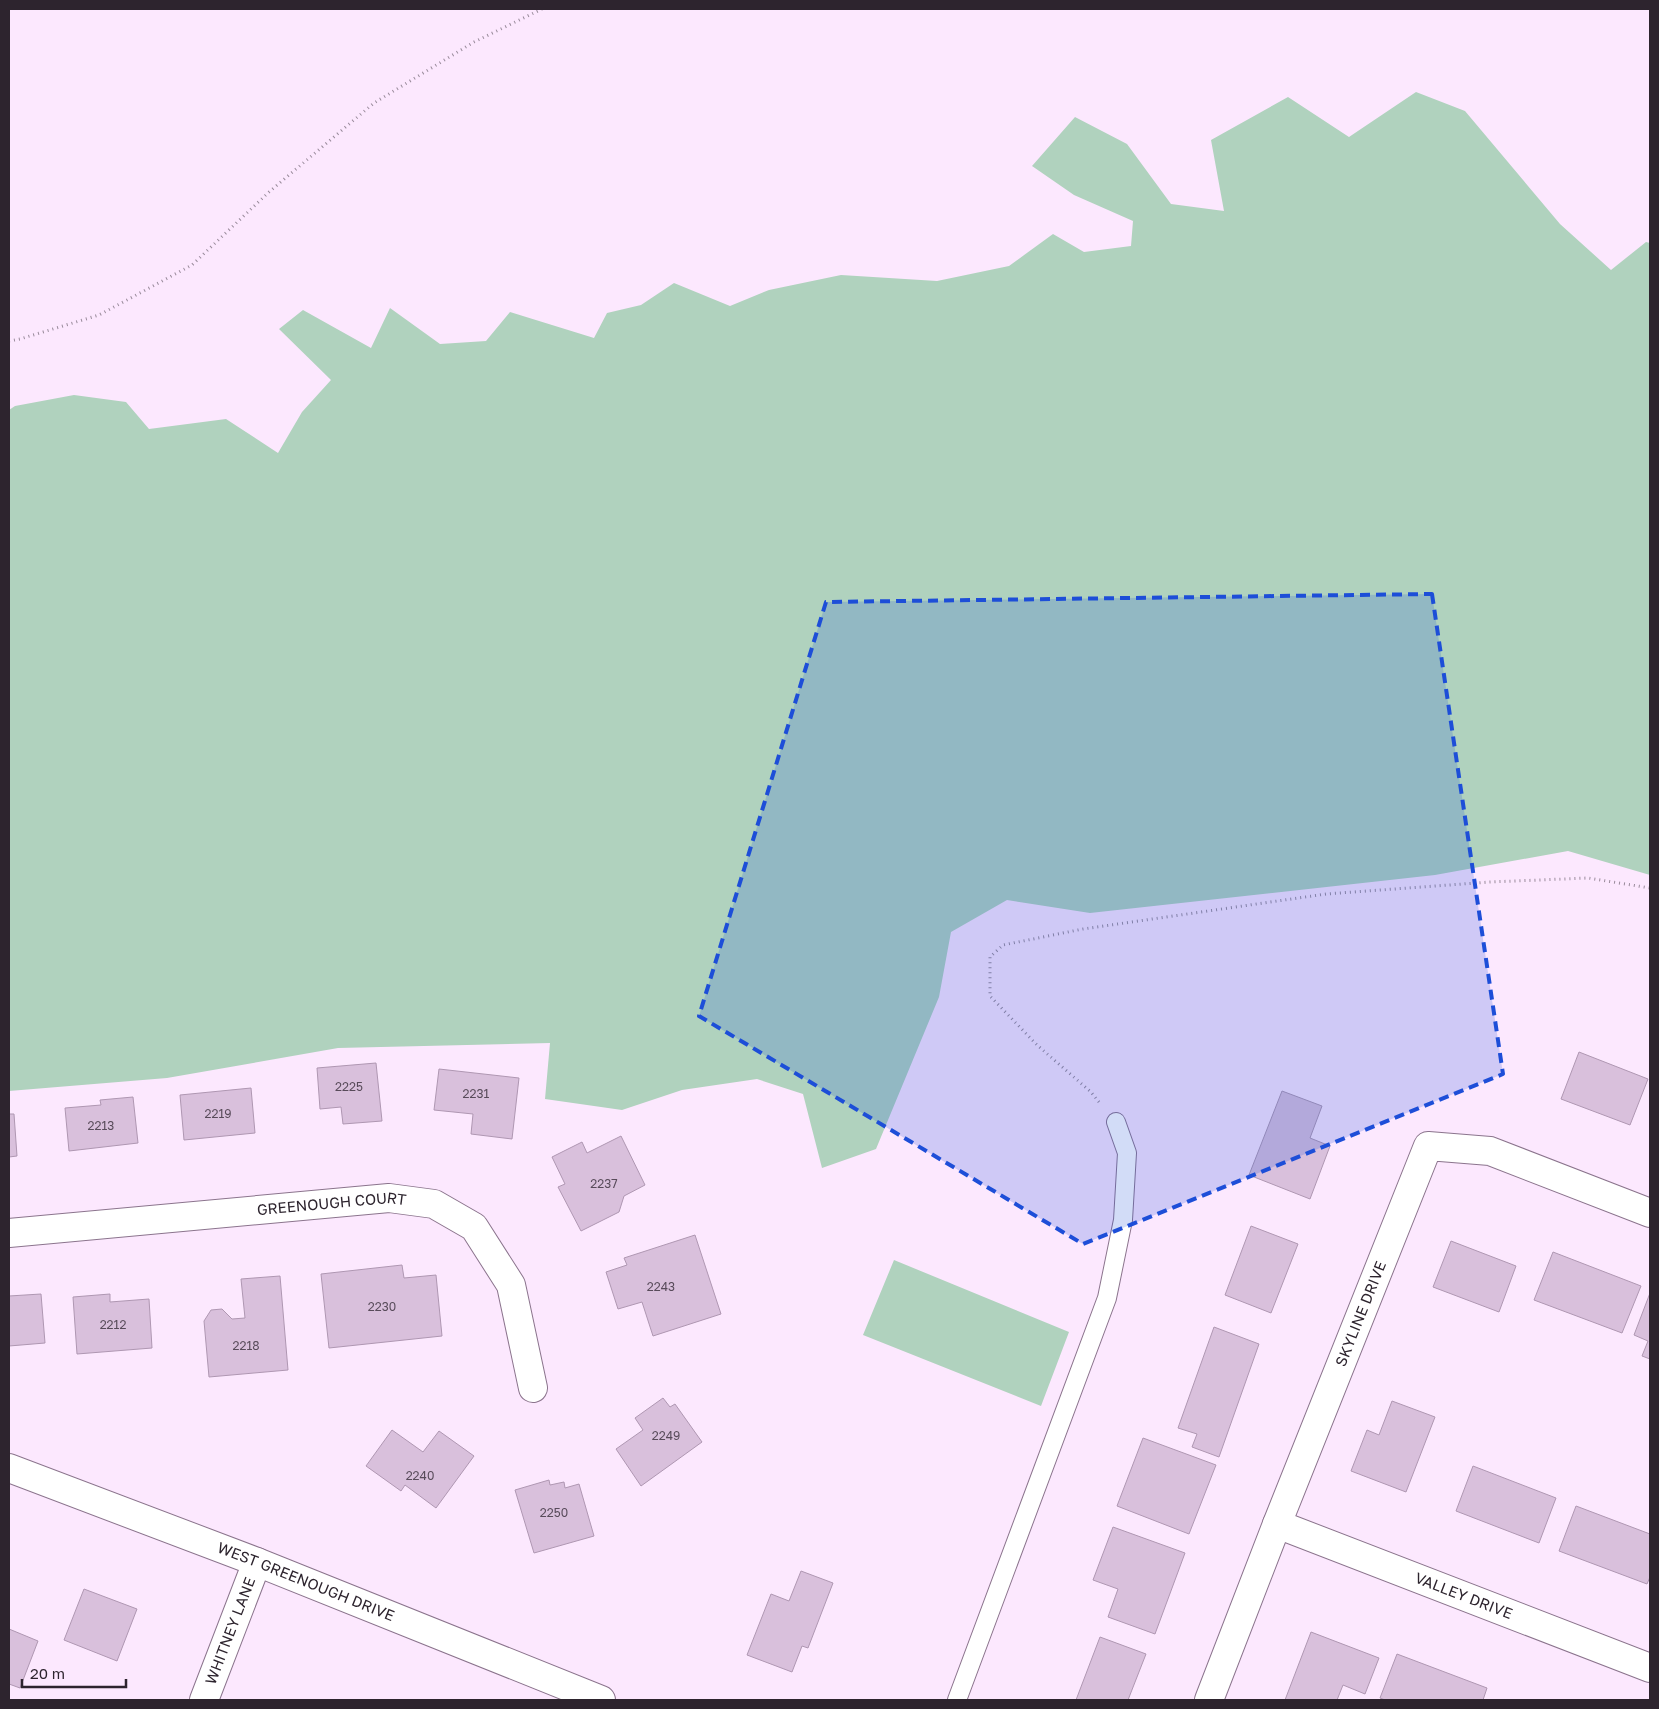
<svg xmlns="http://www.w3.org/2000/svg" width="1659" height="1709" font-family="'Golos Text',sans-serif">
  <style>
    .green { fill: #b0d2be }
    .building { fill: #d9c0dc; stroke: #af97b2 }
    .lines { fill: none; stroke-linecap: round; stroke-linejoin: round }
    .service-casing { stroke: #8b748d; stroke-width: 20 }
    .minor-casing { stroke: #8b748d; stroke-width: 30 }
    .tertiary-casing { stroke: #8b748d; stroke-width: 30 }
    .path { stroke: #998b9b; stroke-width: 3; stroke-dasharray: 1 4; stroke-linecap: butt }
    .service { stroke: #fff; stroke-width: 18 }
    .minor { stroke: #fff; stroke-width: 28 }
    .tertiary { stroke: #fff; stroke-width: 28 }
    .marked { fill: #1d4ed8; fill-opacity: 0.2; stroke: #1d4ed8; stroke-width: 4; stroke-dasharray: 10 6; stroke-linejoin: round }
    .labels { text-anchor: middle; stroke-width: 5; stroke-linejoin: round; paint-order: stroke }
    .number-label { font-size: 12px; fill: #584b5a }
    .street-label { font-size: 15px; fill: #2d242e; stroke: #fce8fe }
  </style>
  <rect width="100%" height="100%" fill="#fce8fe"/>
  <path class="green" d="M1416,92L1465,111L1560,224L1611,270L1646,242L1650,243V875L1568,851L1435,875L1090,913L1007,900L951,932L939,997L876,1149L822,1168L803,1094L757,1079L682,1090L622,1110L545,1099L550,1043L338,1048L167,1078L9,1091V410L15,406L74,395L126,402L149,429L226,419L278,453L302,412L331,380L279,329L303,310L371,348L390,308L440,344L486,341L510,312L594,338L607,313L641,305L674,283L730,306L769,290L841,275L937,281L1009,266L1053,234L1084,252L1131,246L1133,221L1074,195L1032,166L1075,117L1127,144L1171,204L1224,211L1211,140L1288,97L1349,137Z
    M894,1260L1069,1332L1041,1406L863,1335Z"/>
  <path class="building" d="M1579,1052L1648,1079L1630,1125L1561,1099Z
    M376,1063L382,1121L343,1124L341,1107L320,1109L317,1068Z
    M439,1069L519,1078L512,1139L471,1134L473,1114L434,1110Z
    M251,1088L255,1133L184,1140L180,1095Z
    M1282,1091L1322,1106L1310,1138L1330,1146L1310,1199L1249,1175Z
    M133,1097L138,1143L69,1151L65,1108L101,1105L100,1100Z
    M9,1114H14L17,1156L9,1157Z
    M621,1136L645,1185L624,1196L619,1212L581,1231L558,1187L565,1184L552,1157L582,1142L587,1153Z
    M1251,1226L1298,1244L1271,1313L1225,1295Z
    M695,1235L721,1314L653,1336L642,1302L618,1309L606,1272L627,1265L624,1258Z
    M1451,1241L1516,1266L1499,1312L1433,1287Z
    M1553,1252L1641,1286L1622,1333L1534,1300Z
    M402,1265L404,1278L436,1275L442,1336L329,1348L321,1274Z
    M280,1276L288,1370L209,1377L204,1321L211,1310L222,1309L232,1319L245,1318L241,1279Z
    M9,1291V1296L41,1294L45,1343L9,1346Z
    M1650,1293V1359L1642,1356L1648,1341L1634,1335Z
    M110,1294V1302L149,1299L152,1348L77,1354L73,1297Z
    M1214,1327L1259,1344L1219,1457L1192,1447L1197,1434L1178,1428Z
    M663,1398L670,1407L675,1404L702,1442L641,1486L616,1449L643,1430L635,1418Z
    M1392,1401L1435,1417L1406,1492L1351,1471L1367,1430L1379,1435Z
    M392,1430L423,1452L439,1431L474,1456L436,1508L405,1485L401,1491L366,1466Z
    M1143,1438L1216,1465L1189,1534L1117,1506Z
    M1473,1466L1556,1498L1539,1543L1456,1511Z
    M549,1480L550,1485L564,1482L565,1488L579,1484L594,1536L534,1553L515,1490Z
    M1576,1506L1650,1534V1577L1647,1584L1559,1551Z
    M1113,1527L1185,1553L1155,1634L1108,1617L1118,1589L1093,1580Z
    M801,1571L833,1583L808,1648L802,1646L792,1672L747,1655L771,1594L789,1601Z
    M84,1589L137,1609L117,1661L64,1640Z
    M9,1629L38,1641L20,1688L9,1684Z
    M1311,1632L1379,1658L1365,1694L1343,1685L1337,1700H1285Z
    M1100,1637L1146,1654L1128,1700H1076Z
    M1397,1654L1487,1688L1483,1700H1385L1380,1698Z"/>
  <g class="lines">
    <defs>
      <path id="service" d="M957,1700L1107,1298L1123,1220L1127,1153L1116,1122"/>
      <g id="minor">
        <path id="s1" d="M9,1233L389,1198L434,1204L474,1227L511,1285L533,1388"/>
        <path id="s2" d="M1277,1524L1650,1668"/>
        <path id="s3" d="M204,1700L257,1562"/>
        <path id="s4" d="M1209,1700L1277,1524L1428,1146L1490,1151L1650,1213"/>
      </g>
      <g id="tertiary">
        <path id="s5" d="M9,1468L257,1562L601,1700"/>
      </g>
    </defs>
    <use href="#service" class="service-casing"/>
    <use href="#minor" class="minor-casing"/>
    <use href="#tertiary" class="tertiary-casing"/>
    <path class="path" d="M9,341L20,339L99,315L192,265L269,192L374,103L474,42L542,9
      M1099,1102L1091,1092L1037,1045L990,996V957L1003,945L1083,929L1326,894L1490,882L1588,878L1650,888"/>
    <use href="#service" class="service"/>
    <use href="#minor" class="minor"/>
    <use href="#tertiary" class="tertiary"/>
  </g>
  <path class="marked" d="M1432,594L1503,1074L1083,1244L699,1016L826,602Z"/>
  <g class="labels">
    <g class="number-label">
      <text x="349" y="1091">2225</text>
      <text x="476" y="1098">2231</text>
      <text x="218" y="1118">2219</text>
      <text x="101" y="1130">2213</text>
      <text x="604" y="1188">2237</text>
      <text x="661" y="1291">2243</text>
      <text x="382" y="1311">2230</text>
      <text x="113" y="1329">2212</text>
      <text x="246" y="1350">2218</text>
      <text x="666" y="1440">2249</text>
      <text x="420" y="1480">2240</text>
      <text x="554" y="1517">2250</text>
    </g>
    <g class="street-label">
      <text dy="5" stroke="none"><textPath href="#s1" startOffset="324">GREENOUGH COURT</textPath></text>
      <text dy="5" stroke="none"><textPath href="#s4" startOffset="415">SKYLINE DRIVE</textPath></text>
      <text dy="5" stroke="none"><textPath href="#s5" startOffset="318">WEST GREENOUGH DRIVE</textPath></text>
      <text dy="5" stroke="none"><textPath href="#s2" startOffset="200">VALLEY DRIVE</textPath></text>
      <text dy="5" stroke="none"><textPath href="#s3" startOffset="74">WHITNEY LANE</textPath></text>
    </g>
  </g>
  <rect width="1659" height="1709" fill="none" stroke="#2d242e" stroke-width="20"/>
  <path d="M22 1679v8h104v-8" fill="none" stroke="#2d242e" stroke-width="2.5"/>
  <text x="30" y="1679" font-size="15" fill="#2d242e" stroke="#fce8fe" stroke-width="4" paint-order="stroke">20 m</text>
</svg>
